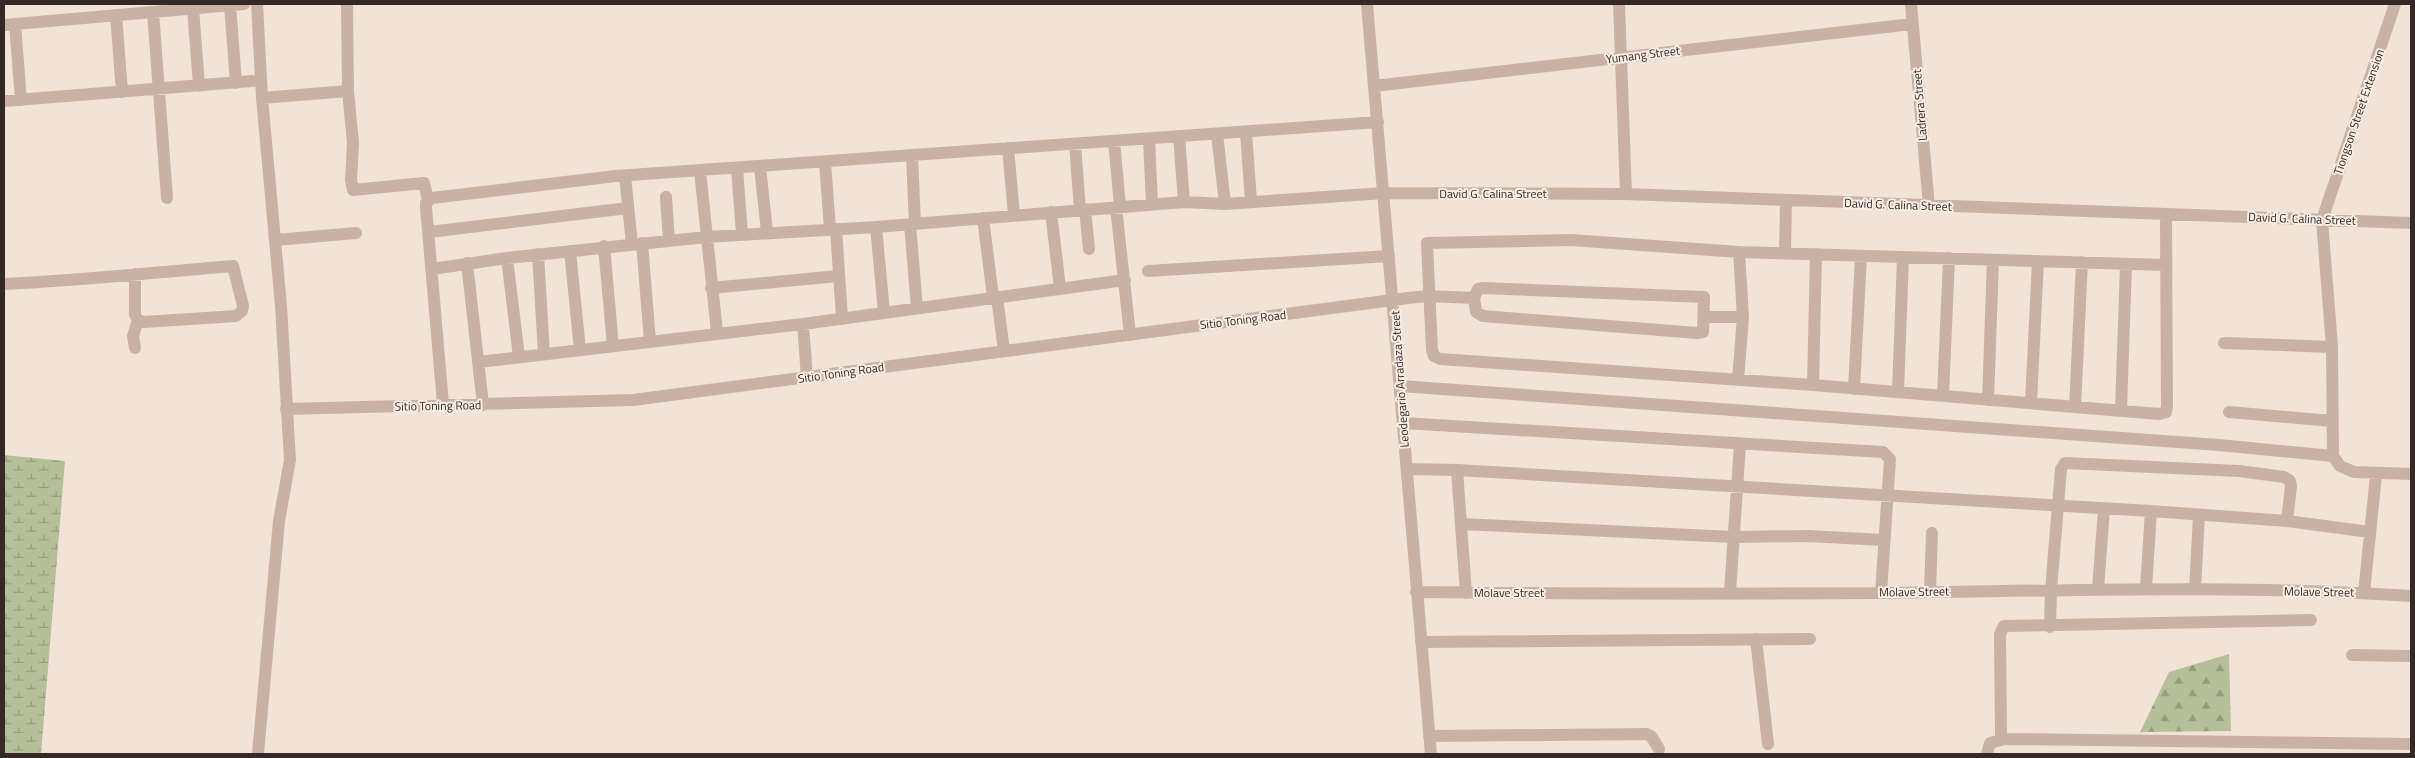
<svg xmlns="http://www.w3.org/2000/svg" width="2415" height="758" font-family="'Titillium Web',sans-serif">
  <style>
    .forest { fill: url(#forest-firs) }
    .wetland { fill: url(#wetland-marsh) }
    .lines { fill: none; stroke-linecap: round; stroke-linejoin: round }
    .minor { stroke: #c9b2a4; stroke-width: 12 }
    .labels { text-anchor: middle; stroke-width: 4; stroke-linejoin: round; paint-order: stroke }
    .street-label { font-size: 12px; fill: #342926; stroke: #f9eee4 }
  </style>
  <defs>
    <pattern id="forest-firs" width="22" height="20" patternUnits="userSpaceOnUse" patternTransform="scale(1.25)"><rect width="22" height="20" fill="#b6c098"/><path d="M5 1l3.5 6h-7zM16 11l3.5 6h-7z" fill="#959c7c"/></pattern>
    <pattern id="wetland-marsh" width="20" height="14" patternUnits="userSpaceOnUse" patternTransform="scale(1.25)"><rect width="20" height="14" fill="#b6c098"/><path d="M1 5h8M5 5V1M11 12h8M15 12V8" fill="none" stroke="#959c7c"/></pattern>
  </defs>
  <rect width="100%" height="100%" fill="#f1e3d7"/>
  <path class="forest" d="M2229,654L2231,731L2140,732L2169,672Z"/>
  <path class="wetland" d="M4,455L65,461L41,754H4Z"/>
  <g class="lines">
    <path class="minor" d="M257,4L262,98L281,306L290,460L279,521L258,754
      M347,4L348,91L353,143L351,180L353,190L424,183L428,200
      M1367,4L1431,754
      M1619,4L1626,194
      M1911,4L1929,206
      M230,5L236,83
      M193,8L199,86
      M153,12L167,198
      M116,15L122,92
      M15,24L21,100
      M4,25L244,4
      M1374,86L1912,24
      M262,98L348,91
      M4,101L252,81
      M1246,132L1251,202
      M1217,134L1225,204
      M1179,136L1184,202
      M1149,139L1152,204
      M1114,141L1120,206
      M1075,144L1080,210
      M1008,148L1014,215
      M912,156L915,224
      M825,162L830,229
      M760,167L767,232
      M737,168L742,234
      M700,171L717,332
      M625,176L632,244
      M666,197L669,241
      M1116,207L1130,335
      M1085,209L1089,249
      M1051,212L1060,288
      M983,218L993,297
      M910,224L917,308
      M876,227L884,312
      M836,229L842,318
      M429,232L628,208
      M275,240L356,233
      M642,243L650,341
      M604,246L613,346
      M570,251L580,350
      M1785,253L1786,201
      M538,254L544,354
      M507,258L519,357
      M467,263L483,405
      M2166,265L1739,252L1571,240L1427,243L1432,350L1434,356L1440,359L1813,385L2159,414L2166,412L2167,407L2166,215
      M432,269L507,258L706,237L876,227L1184,202L1225,204L1384,193L1626,194L2411,223
      M1148,271L1389,256
      M4,284C80,281 157,272 233,266L243,306L242,311L236,316L144,322L138,320L135,315V274
      M711,288L838,276
      M1483,288L1704,297L1703,332L1697,333L1483,316L1476,312L1474,298L1478,289Z
      M997,297L1004,351
      M1704,317H1743
      M803,324L807,377
      M2224,343L2332,347
      M135,348L133,336L138,320
      M479,362L803,324L1125,280
      M1738,380L1743,317L1739,252
      M1813,385L1816,254
      M1400,386L2219,445L2333,456L2340,466L2354,472L2411,474
      M1854,389L1861,256
      M1898,392L1903,257
      M1943,396L1949,258
      M1988,400L1993,260
      M2031,403L2038,261
      M443,404L426,207V203L432,198L616,176L1378,122
      M2075,406L2082,262
      M286,409L633,400L1408,298L1428,296L1474,298
      M2121,410L2126,264
      M2229,412L2332,421
      M1403,423L1883,452L1890,459L1881,593
      M2333,456L2332,347L2322,220L2395,4
      M1407,469L1457,470L2151,511L2287,521L2370,532
      M1457,470L1466,593
      M1461,524L1733,537L1808,536L1883,540
      M2098,589L2104,509
      M2146,589L2151,511
      M2195,589L2199,516
      M1416,592C1571,594 1727,594 1881,593C2058,591 2235,584 2411,596
      M1730,592L1740,444
      M1930,592L1932,533
      M2364,593L2376,475
      M2311,620L2004,626L2000,634L2001,734L2004,739L2411,744
      M2050,627L2051,590L2061,469L2065,463L2239,471L2284,477L2290,481L2291,486L2287,521
      M1756,639L1768,744
      M1421,642L1810,639
      M2352,655L2411,656
      M1429,736L1647,734L1651,736L1659,749
      M1987,754L1990,743L2004,739"/>
  </g>
  <g class="labels">
    <g class="street-label">
      <text transform="translate(1643 55) rotate(-7)" y="4">Yumang Street</text>
      <text transform="translate(1920 105) rotate(-95)" y="4">Ladrera Street</text>
      <text transform="translate(2359 112) rotate(-71)" y="4">Tiongson Street Extension</text>
      <text x="1493" y="198">David G. Calina Street</text>
      <text transform="translate(1898 205) rotate(2)" y="4">David G. Calina Street</text>
      <text transform="translate(2302 219) rotate(2)" y="4">David G. Calina Street</text>
      <text transform="translate(1243 320) rotate(-7)" y="4">Sitio Toning Road</text>
      <text transform="translate(841 373) rotate(-8)" y="4">Sitio Toning Road</text>
      <text transform="translate(1400 379) rotate(-94)" y="4">Leodegario Arradaza Street</text>
      <text transform="translate(438 406) rotate(-1)" y="4">Sitio Toning Road</text>
      <text transform="translate(1914 592) rotate(-1)" y="4">Molave Street</text>
      <text transform="translate(2319 592) rotate(1)" y="4">Molave Street</text>
      <text x="1509" y="597">Molave Street</text>
    </g>
  </g>
  <rect width="2415" height="758" fill="none" stroke="#342926" stroke-width="10"/>
</svg>
